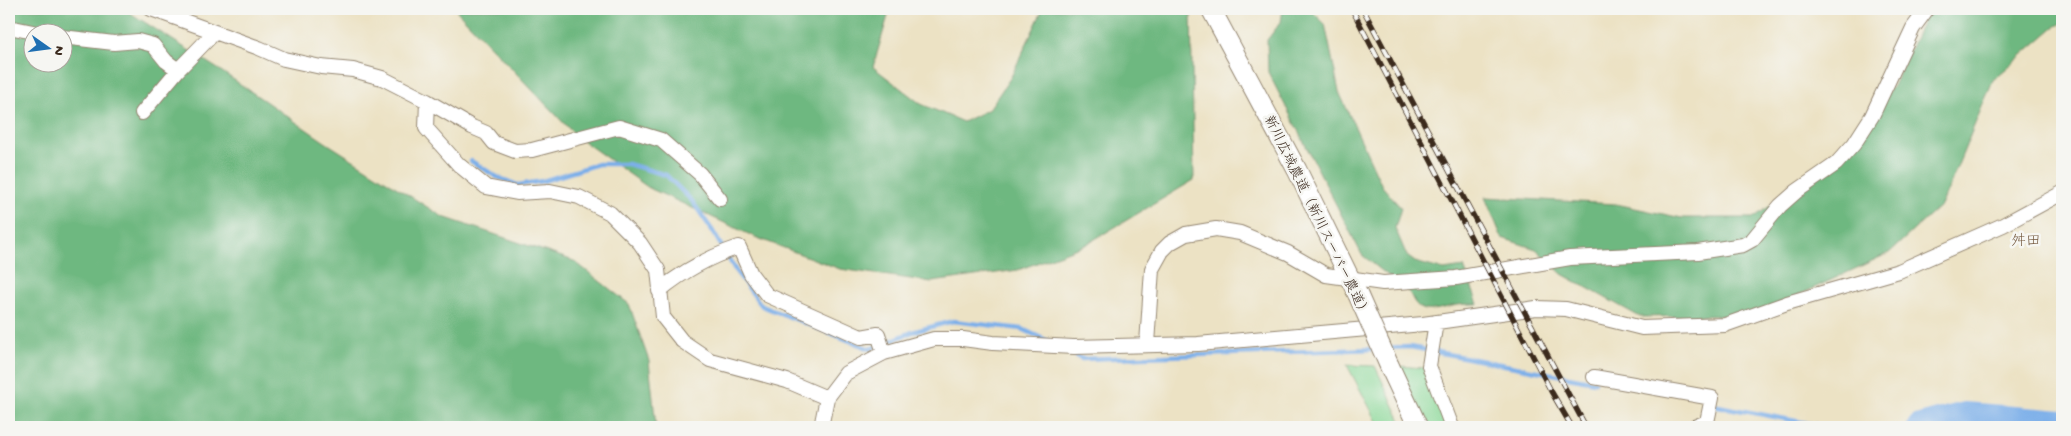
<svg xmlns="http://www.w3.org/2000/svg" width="2071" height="436" font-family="'Gochi Hand','Klee One',sans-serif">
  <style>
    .green { fill: #89d897; stroke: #62815a }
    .forest { fill: #6eb880; stroke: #54714f; fill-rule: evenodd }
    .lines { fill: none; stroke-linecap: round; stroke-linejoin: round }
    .stream { stroke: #7cafe9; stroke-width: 4.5 }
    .river { stroke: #7cafe9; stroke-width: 26 }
    .street-casing { stroke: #948671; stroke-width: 16 }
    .secondary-casing { stroke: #948671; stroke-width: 21 }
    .street { stroke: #fff; stroke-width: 14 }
    .secondary { stroke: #fff; stroke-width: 19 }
    .rail-casing { stroke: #3b2a1e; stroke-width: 5.5 }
    .rail { stroke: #f6f6f2; stroke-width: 4; stroke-dasharray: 11; stroke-linecap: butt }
    .secondary-bridge-casing { stroke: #948671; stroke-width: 21; stroke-linecap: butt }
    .secondary-bridge { stroke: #fff; stroke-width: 19 }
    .labels { text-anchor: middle; stroke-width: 5; stroke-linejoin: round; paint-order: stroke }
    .street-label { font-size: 14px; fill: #3b2a1e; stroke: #f6f6f2 }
    .neighbourhood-label { font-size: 15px; fill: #74593f; stroke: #f6f6f2 }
  </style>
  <rect width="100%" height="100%" fill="#f6f6f2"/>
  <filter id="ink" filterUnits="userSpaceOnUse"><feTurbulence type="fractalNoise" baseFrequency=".02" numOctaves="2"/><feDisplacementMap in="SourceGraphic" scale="10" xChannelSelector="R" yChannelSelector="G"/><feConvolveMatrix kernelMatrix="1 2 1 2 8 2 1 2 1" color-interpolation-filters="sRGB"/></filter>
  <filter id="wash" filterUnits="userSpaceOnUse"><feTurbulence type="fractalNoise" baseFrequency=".0096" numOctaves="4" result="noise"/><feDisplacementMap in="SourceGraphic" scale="20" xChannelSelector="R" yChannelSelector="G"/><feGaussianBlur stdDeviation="1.12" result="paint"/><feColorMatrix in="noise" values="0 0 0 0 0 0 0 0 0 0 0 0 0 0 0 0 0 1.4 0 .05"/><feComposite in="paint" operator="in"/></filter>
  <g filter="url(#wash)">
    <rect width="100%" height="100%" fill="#ece2c4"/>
    <path class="green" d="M1347,365L1375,366L1404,427H1380Z
      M1399,366L1424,368L1446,427H1426Z"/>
    <path class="forest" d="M9,9H124L218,69L325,142L443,217L574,261L629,304L649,361L656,427H9ZM32,32H62V62H32Z
      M455,9H890L873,67L921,104L963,122L989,109L1011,77L1043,9H1191L1194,180L1085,245L1018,270L932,282L840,269L755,237L649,188L576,136Z
      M1283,9H1310L1325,24L1339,92L1382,186L1401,208L1395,228L1407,256L1415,262L1444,270L1464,267L1478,304C1471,304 1464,304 1458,305C1436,308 1420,320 1410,293L1362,255L1268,72L1267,40L1281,22Z
      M1929,9H2062V23L2053,28L1993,80L1942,204L1889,253L1756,315L1640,317L1562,274L1536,249L1502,238L1485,197L1616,204L1682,218H1753L1822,170L1893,86Z"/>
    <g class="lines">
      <path class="stream" d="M471,161L497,177L518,185L543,181L598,164H628L666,175L692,201L712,230L737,273L762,306L870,349L912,332L953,321L1022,329L1048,341
        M1386,348L1410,347L1595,382
        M1071,352L1082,359L1376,349
        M1713,405L1827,427"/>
      <path class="river" d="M1920,427L1964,415L2062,423"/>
    </g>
  </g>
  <g filter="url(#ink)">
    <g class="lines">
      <defs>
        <path id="street" d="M151,9L259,48L284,59L321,67L353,70L382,78L427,101L426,128L459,165L486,187L517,193L550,191L579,197L610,213L640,243L658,270L663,317L682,341L710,360L787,381L827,398
          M9,27L33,32
          M62,37L114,43L138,41L153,45L166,61L178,70L215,32
          M427,101L472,127L486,133L494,143L515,151L532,150L619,127L661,140L700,174L720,199
          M142,113L178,70
          M659,291C683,271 709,257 739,247L751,274L767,295L861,337L878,334L884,353
          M1436,322L1429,366L1452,427
          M1147,344L1152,269L1162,251L1170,243L1186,234L1216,229L1240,233L1288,253L1326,275L1383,283L1456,278L1570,258L1698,252L1743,245L1752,240L1780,206L1797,191L1836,164L1854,144L1872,116L1913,28L1927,9
          M1594,377L1712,398L1707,422L1694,427
          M821,427L827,398L846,373L884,353L934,339H963L993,343L1074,347L1198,344L1423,324L1536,308L1566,309L1642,328L1725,325L1787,303L1899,271L2003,225L2062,193"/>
        <path id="secondary" d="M1211,9L1297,170L1358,295
          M1389,365L1418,427"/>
      </defs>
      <use href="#street" class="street-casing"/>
      <use href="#secondary" class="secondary-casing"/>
      <use href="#street" class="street"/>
      <use href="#secondary" class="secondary"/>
      <defs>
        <path id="rail" d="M1352,9L1551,391L1572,427
          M1363,9L1586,427"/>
      </defs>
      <use href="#rail" class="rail-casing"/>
      <use href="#rail" class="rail"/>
      <defs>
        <path id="secondary-bridge" d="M1358,295L1389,365"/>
      </defs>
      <use href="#secondary-bridge" class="secondary-bridge-casing"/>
      <use href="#secondary-bridge" class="secondary-bridge"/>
    </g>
  </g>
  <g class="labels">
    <g class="street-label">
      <text transform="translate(1318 216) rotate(64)" y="5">新川広域農道（新川スーパー農道）</text>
    </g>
    <g class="neighbourhood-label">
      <text x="2026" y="245">舛田</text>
    </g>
  </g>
  <rect width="2071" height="436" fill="none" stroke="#f6f6f2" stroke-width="30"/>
  <g transform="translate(48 48) rotate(104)"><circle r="24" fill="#f6f6f2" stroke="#aba49d"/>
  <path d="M0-4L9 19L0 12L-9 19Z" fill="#1f6fb2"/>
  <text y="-8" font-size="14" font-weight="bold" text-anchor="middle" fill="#3b2a1e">N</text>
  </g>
</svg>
